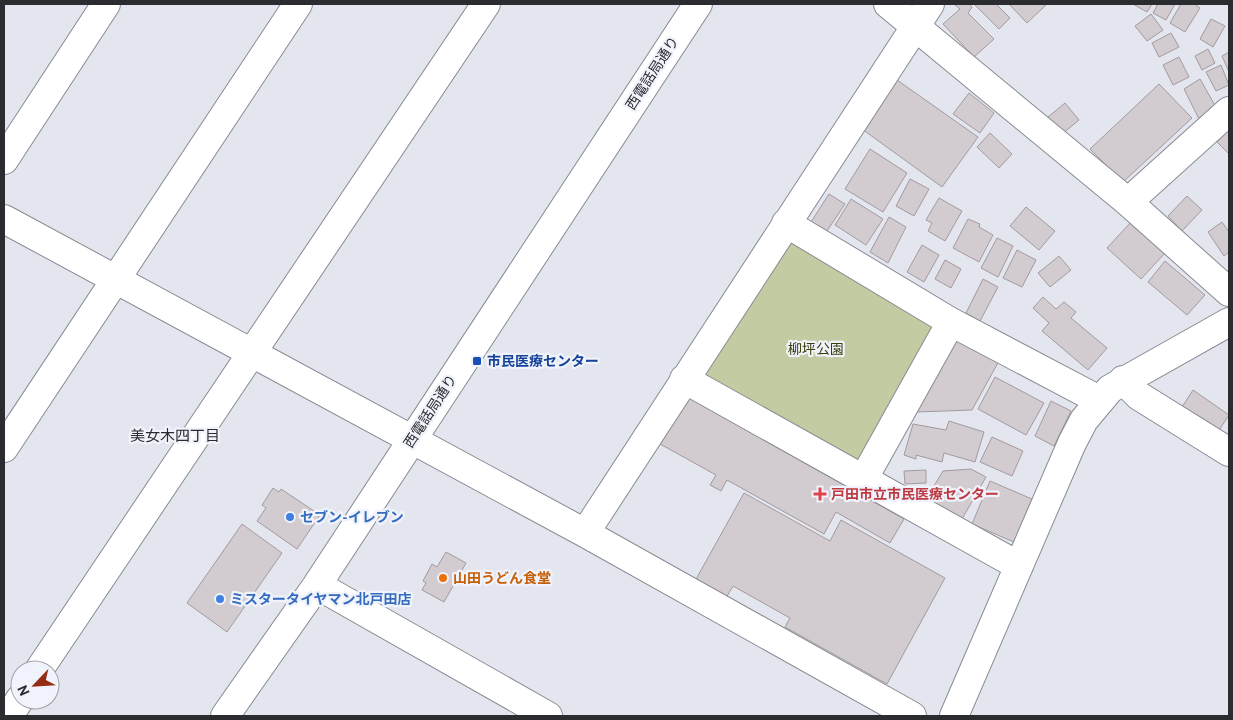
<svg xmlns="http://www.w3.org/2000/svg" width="1233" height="720" font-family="Overpass,'Noto Sans JP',sans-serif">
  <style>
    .green { fill: #c2cba1 }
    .building { fill: #d2cbd0; stroke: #a29a9f }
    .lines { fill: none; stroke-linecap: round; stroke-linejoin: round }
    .minor-casing { stroke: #888b92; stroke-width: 30 }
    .minor { stroke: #fff; stroke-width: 28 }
    .transit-dot { fill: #1a4fb4; stroke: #f0f3fb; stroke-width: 2 }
    .health-dot { fill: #e0444e; stroke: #f0f3fb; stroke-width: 2 }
    .shop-dot { fill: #3f7fe0; stroke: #f0f3fb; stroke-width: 2 }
    .food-dot { fill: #e8710a; stroke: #f0f3fb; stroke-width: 2 }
    .labels { text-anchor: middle; stroke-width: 4.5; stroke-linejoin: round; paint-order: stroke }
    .street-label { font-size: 14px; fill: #2b2c2f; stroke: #f0f3fb }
    .park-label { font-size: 14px; fill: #383f07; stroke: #f0f3fb }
    .transit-label { font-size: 14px; font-weight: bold; fill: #164399; stroke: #f0f3fb; text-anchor: start }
    .health-label { font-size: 14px; font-weight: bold; fill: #be3a42; stroke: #f0f3fb; text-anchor: start }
    .shop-label { font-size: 14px; font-weight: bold; fill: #366cbe; stroke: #f0f3fb; text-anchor: start }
    .food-label { font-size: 14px; font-weight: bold; fill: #c56008; stroke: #f0f3fb; text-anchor: start }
    .neighbourhood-label { font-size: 15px; fill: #2b2c2f; stroke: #f0f3fb }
  </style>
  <rect width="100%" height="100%" fill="#e3e6ee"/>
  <path class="green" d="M791,239L934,327L857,465L700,376Z"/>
  <path class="building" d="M954,4H969L972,7L968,13L994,39L974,57L943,24L960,9Z
    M974,4H996L1010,18L999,29Z
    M1009,4H1047L1027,23Z
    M1133,4H1152L1147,12Z
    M1158,4H1175L1166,20L1153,13Z
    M1181,4H1194L1200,8L1185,32L1170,23Z
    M1151,14L1163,30L1147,41L1135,26Z
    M1211,19L1225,26L1213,47L1200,39Z
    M1171,33L1179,47L1159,57L1152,43Z
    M1208,49L1215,63L1202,70L1195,56Z
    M1229,52V72L1222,56Z
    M1179,57L1189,77L1173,85L1163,65Z
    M1221,65L1229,85L1216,91L1206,72Z
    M1200,79L1217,109L1201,123L1184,89Z
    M897,80L978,137L942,187L862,129Z
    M1159,84L1192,118L1123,182L1090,149Z
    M969,93L994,113L980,133L953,114Z
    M1065,103L1079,120L1062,134L1048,117Z
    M1229,130V154L1217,142Z
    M990,133L1012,154L999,168L977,147Z
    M870,149L907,173L883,212L845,189Z
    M910,179L929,189L914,216L896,206Z
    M829,194L845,204L825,234L809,225Z
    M1187,196L1202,210L1182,231L1168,216Z
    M939,198L962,211L945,241L928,231L932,223L926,220Z
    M851,199L883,219L866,245L835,225Z
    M1026,207L1055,231L1039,250L1010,226Z
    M889,217L906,227L888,263L870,252Z
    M968,219L980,224L979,227L993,235L979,262L953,248Z
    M1132,221L1166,252L1141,279L1107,248Z
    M1222,222L1229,232V252L1224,256L1208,232Z
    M997,238L1013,246L998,277L981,268Z
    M922,245L939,255L924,282L907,272Z
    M1017,250L1036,260L1022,287L1003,278Z
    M1059,256L1071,270L1050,287L1038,273Z
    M945,260L961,269L951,288L935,279Z
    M1165,261L1205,295L1187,315L1148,282Z
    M983,279L998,287L980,321L966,313Z
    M1043,297L1056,309L1064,302L1076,312L1071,318L1107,348L1088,370L1042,331L1049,323L1033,308Z
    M956,337L999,361L972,410L916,412Z
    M995,377L1044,403L1026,435L978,409Z
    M1193,390L1229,415L1218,432L1182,407Z
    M686,396L904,519L890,543L836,512L824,534L727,480L721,491L710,485L716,475L660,444Z
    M1051,401L1071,411L1054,446L1035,436Z
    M949,421L984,432L975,462L944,453L942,462L916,455V459L904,455L913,424L946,430Z
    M992,437L1023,451L1012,476L980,462Z
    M971,469L986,477L962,519L926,499L943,471Z
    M926,470V483L905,484L904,471Z
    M990,481L1032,499L1014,542L972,524Z
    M273,488L279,492L281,489L320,515L297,549L257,521L266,508L262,505Z
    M744,493L830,541L841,520L945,578L887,684L785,627L790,618L733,586L726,598L695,581Z
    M242,524L282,553L227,632L187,603Z
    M446,552L466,563L444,602L422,590L426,583L423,581L432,564L437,567Z"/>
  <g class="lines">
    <defs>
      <path id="minor" d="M888,4L1128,202L1229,292
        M4,160L106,4
        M1128,202L1229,111
        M4,219L585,533L912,716
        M786,223L951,322L1099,400
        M684,379L1019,566
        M1123,380L1139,396L1229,452
        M4,448L298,4
        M864,478L951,322
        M585,533L930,4
        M317,585L548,716
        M39,670L486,4
        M9,716L20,699
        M225,716L317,585L698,4
        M954,716L1072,443L1084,420L1110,389L1229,322"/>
    </defs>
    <use href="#minor" class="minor-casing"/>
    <use href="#minor" class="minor"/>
  </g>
  <rect class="transit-dot" x="472" y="356" width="10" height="10" rx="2.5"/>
  <path class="health-dot" d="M817.5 486.5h5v5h5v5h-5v5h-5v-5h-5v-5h5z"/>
  <g class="shop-dot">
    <circle cx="290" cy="517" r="5"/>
    <circle cx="220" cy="599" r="5"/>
  </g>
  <circle class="food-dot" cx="443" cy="578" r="5"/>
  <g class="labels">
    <g class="street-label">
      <text transform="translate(652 73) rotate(-57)" y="5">西電話局通り</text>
      <text transform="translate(430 411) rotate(-57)" y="5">西電話局通り</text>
    </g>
    <g class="park-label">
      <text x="816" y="354">柳坪公園</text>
    </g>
    <g class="transit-label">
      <text x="487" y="366">市民医療センター</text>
    </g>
    <g class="health-label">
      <text x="831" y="499">戸田市立市民医療センター</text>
    </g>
    <g class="shop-label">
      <text x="300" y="522">セブン-イレブン</text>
      <text x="230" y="604">ミスタータイヤマン北戸田店</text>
    </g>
    <g class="food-label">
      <text x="453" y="583">山田うどん食堂</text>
    </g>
    <g class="neighbourhood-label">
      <text x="175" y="441">美女木四丁目</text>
    </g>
  </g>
  <rect width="1233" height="720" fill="none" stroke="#2b2c2f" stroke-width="10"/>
  <g transform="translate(35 685) rotate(245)"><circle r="24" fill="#f0f3fb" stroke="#a1a3a9"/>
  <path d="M0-4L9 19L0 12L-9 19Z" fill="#952d14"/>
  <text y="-8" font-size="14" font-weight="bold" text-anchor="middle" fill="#2b2c2f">N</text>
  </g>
</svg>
